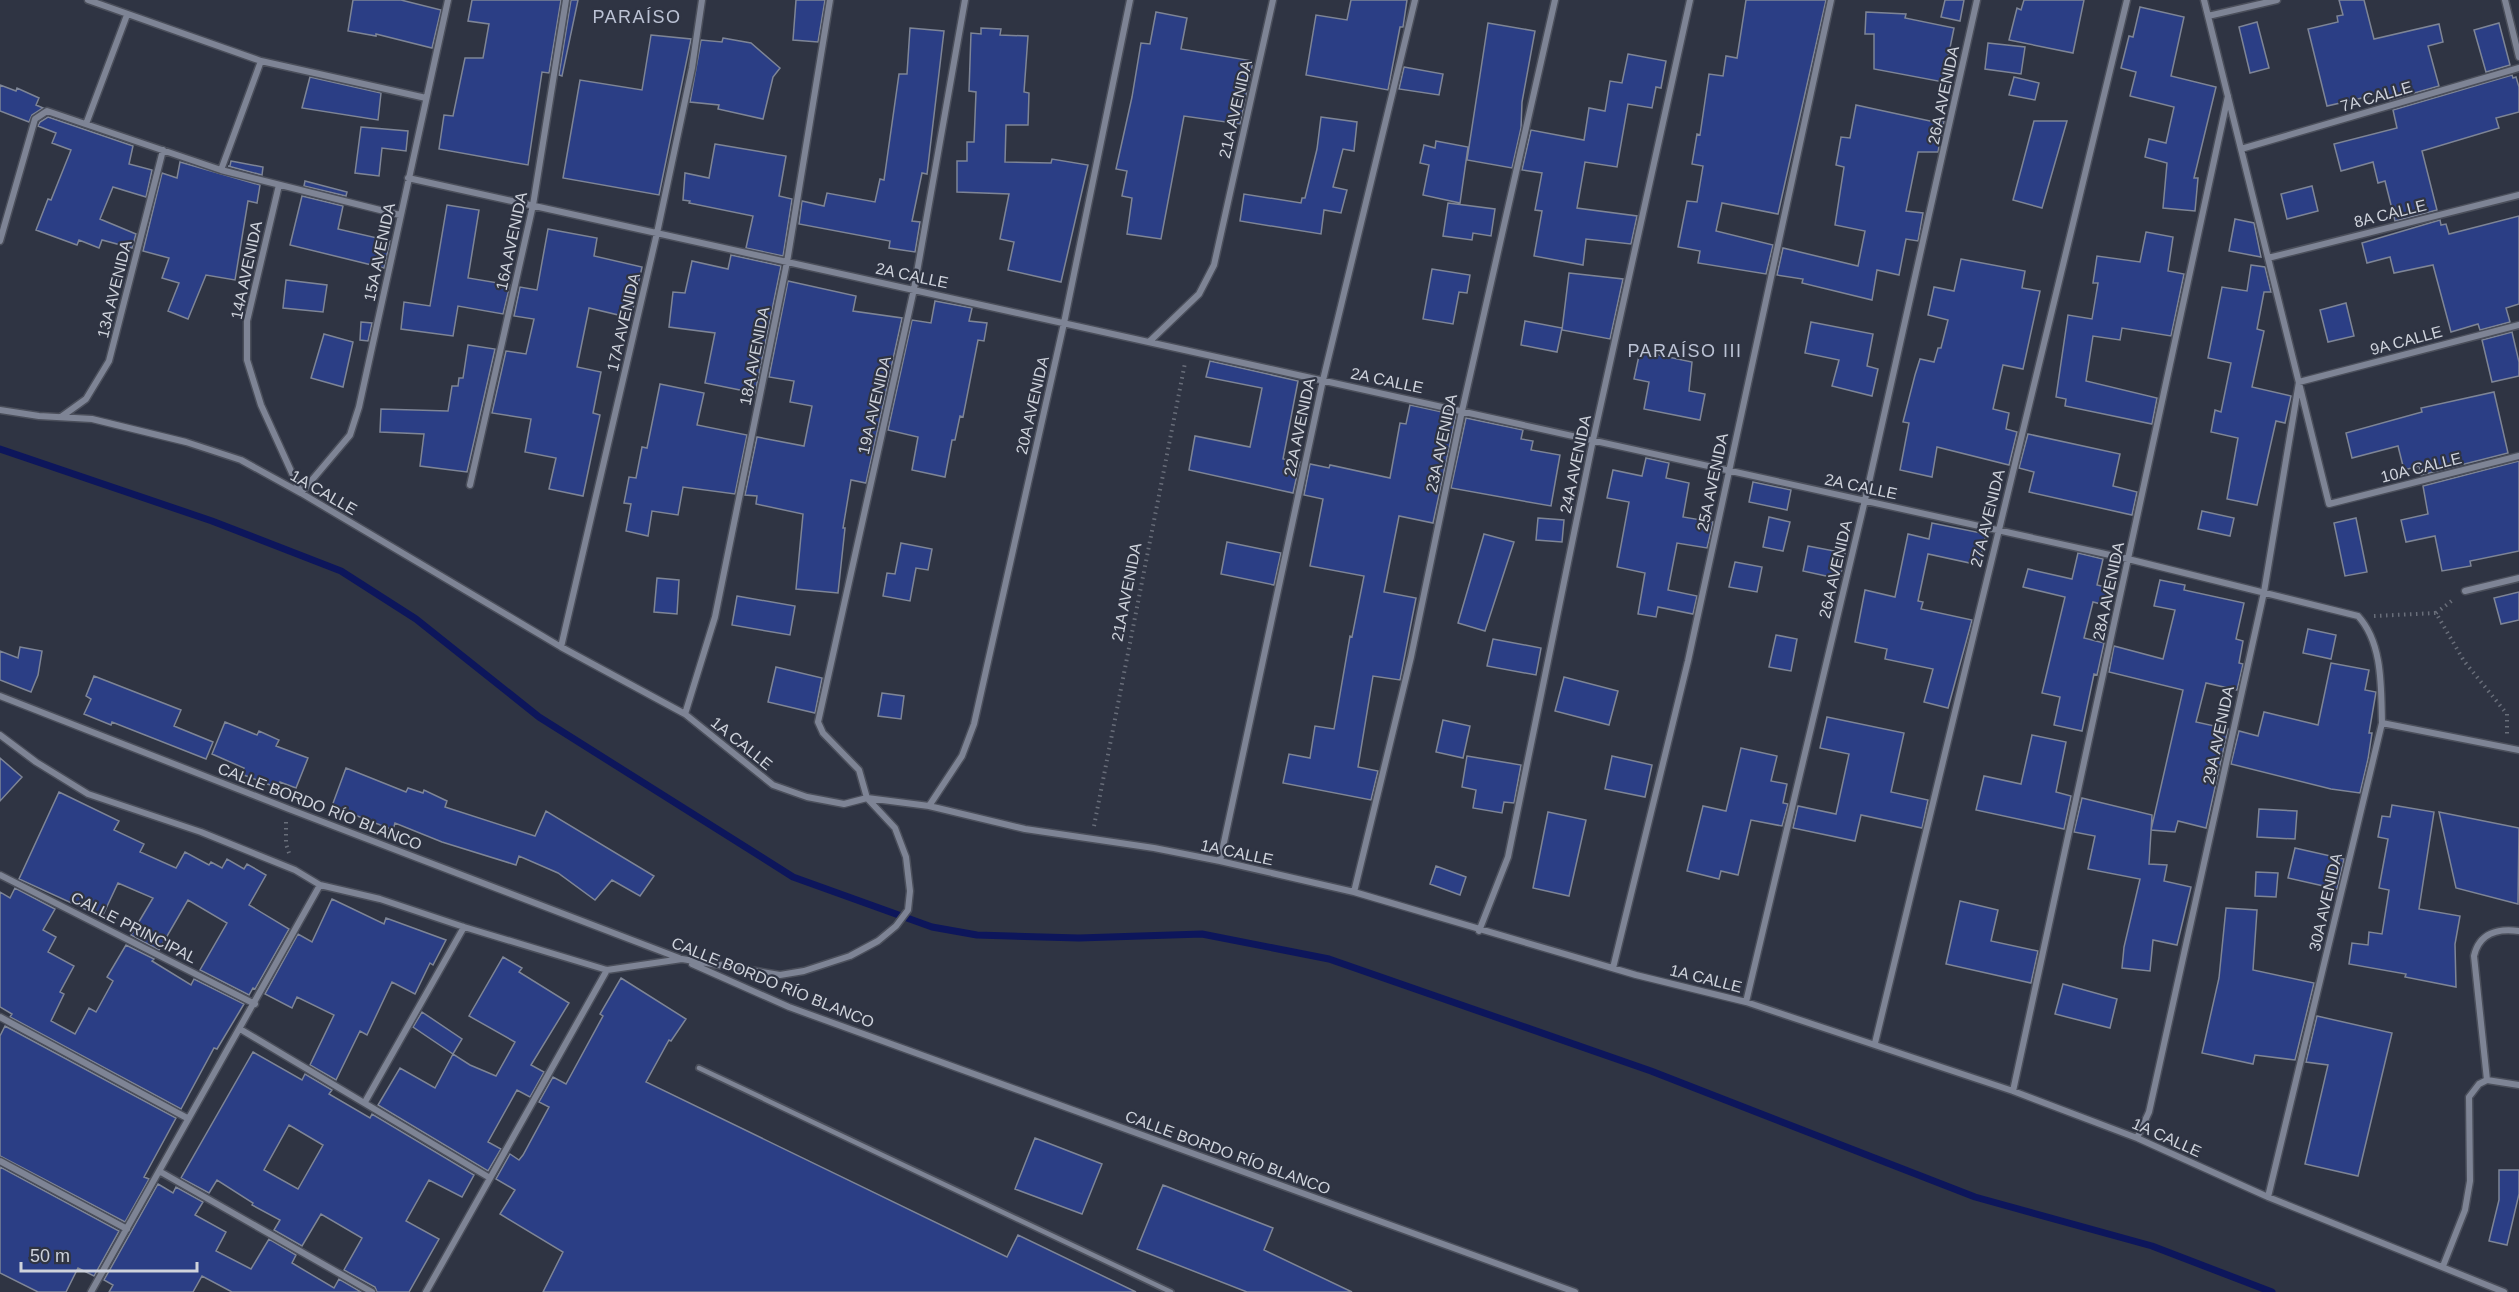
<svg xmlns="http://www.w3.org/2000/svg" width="2519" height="1292" font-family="Arial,sans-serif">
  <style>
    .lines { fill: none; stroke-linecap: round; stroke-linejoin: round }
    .stream { stroke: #0d165b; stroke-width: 7 }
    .building { fill: #2b3e85; stroke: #7e8596; stroke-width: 1.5; fill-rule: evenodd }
    .lane-casing { stroke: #4b4f5b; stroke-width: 8 }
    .street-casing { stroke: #4b4f5b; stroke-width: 9 }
    .path { stroke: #696e7a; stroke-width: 4; stroke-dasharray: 1.5 4.5; stroke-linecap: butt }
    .lane { stroke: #7e8495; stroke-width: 4.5 }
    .street { stroke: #7e8495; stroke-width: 6 }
    .labels { text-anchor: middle; stroke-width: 4.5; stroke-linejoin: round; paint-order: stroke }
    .street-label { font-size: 16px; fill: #cfd3dc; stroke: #2f3443 }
    .neighbourhood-label { font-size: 18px; letter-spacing: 1.5px; fill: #bcc3d5; stroke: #2f3443 }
  </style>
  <rect width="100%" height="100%" fill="#2f3443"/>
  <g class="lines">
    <path class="stream" d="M0,449L212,521L341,571L416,619L539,717L793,877L932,927L977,935L1079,938L1202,934L1329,959L1651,1071L1975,1197L2152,1246L2272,1292"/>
  </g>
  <path class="building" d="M353,0H401L441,10L432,48L376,34V36L348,31Z
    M472,0H561L549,73L542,72L528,165L439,149L444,115L453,116L465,58H483L489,24L468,21Z
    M571,0H578L562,76L559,75Z
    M796,0H825L818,42L793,40Z
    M1351,0H1407L1403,27H1400L1388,90L1306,75L1316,15L1347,20Z
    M1746,0H1826L1778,214L1722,203L1716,231L1773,245L1766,274L1698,263L1700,251L1678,247L1687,201L1697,202L1703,166L1692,164L1697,134L1700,135L1709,74L1723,76L1726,56L1737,58Z
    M1945,0H1964L1960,21L1941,17Z
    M2024,0H2084L2073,53L2009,40L2017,8L2021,10Z
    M2339,0H2364L2374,39L2439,24L2443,42L2428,46L2439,86L2390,100L2388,92L2327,106L2308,29L2338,22L2337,16L2343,15Z
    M2140,7L2184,17L2171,76L2216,87L2194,178H2198L2195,211L2163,208L2167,163L2145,157L2149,139L2166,143L2174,107L2130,96L2136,72L2121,68L2129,36L2133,37Z
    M1156,12L1187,18L1181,49L1253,61L1240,124L1184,116L1161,239L1127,234L1132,198L1122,196L1127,171L1116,169L1132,97L1141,43L1150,44Z
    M1866,12L1906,14L1905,18L1954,28L1943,82L1874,69V34H1865Z
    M2257,22L2269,68L2250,73L2239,27Z
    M1488,23L1535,31L1522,102L1521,128L1512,168L1467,160Z
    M2499,23L2510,65L2486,72L2474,30Z
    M910,28L944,31L927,174L922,173L912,221L920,222L915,252L889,248L890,241L799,224L802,201L824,206L827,193L875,202L880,179L884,180L899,74H907Z
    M981,28L1001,29L1000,35L1028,36L1024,92L1029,93L1028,125H1006L1005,162L1051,163L1052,159L1088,165L1061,282L1008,270L1014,242L1000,239L1009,194L957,192V161H967V142H974L976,92L969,91L971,33L981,34Z
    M651,35L691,39L659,195L563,178L580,80L642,90Z
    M723,38L751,43L780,68L773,77L763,119L718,109L719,105L690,102L701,40L722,42Z
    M1988,43L2025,47L2021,74L1985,69Z
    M1628,54L1666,61L1661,88L1656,87L1652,108L1628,104L1617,167L1585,162L1577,208L1637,216L1631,244L1586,239L1583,265L1534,256L1542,211L1535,210L1542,173L1522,170L1531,130L1584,140L1589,108L1605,111L1610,81L1622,83Z
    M1404,67L1443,74L1439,95L1399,89Z
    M2512,75L2513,78L2516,77L2519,87V112L2496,118L2499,128L2422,151L2437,210L2395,221L2385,181L2378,183L2373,162L2341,171L2334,144L2397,128L2393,110Z
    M310,77L381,93L378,120L302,108Z
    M2014,77L2039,83L2035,100L2009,95Z
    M0,85L16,91L17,88L39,98L36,105L43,108L32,115L29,122L0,111Z
    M1856,105L1930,121H1944L1938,152H1918L1906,211L1923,213L1918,241L1906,239L1899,275L1877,270L1872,300L1802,283L1803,279L1777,275L1783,248L1858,266L1865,231L1835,225L1844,167L1836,165L1841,137L1850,138Z
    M48,117L133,146L129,164L152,170L146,197L113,187L100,219L136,234L132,248L102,240L99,248L79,240L77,245L36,230L48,199L51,200L71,150L52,143L56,133L38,126L40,122Z
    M1321,117L1357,122L1354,151L1343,149L1333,187L1347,190L1341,213L1324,210L1321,234L1240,221L1244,194L1301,203L1302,198H1305L1317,149Z
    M2034,121H2067L2042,208L2013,200Z
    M361,127L408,131L406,151L382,148L379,176L355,173Z
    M1436,141L1468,147L1460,203L1423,195L1429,165L1420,163L1424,145L1435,148Z
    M715,144L786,156L779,196L792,199L783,256L746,248L753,216L689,203L690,201L683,200L685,173L709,178Z
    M231,161L263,167L262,175L228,166H230Z
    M180,162L260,185L257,203L248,201L235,280L206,275L188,319L168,311L179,283L162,278L169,258L143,251L162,173L177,178Z
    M305,181L347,192L346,196L304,186Z
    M2312,186L2318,211L2287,219L2281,194Z
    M302,196L343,206L338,229L390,241L384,268L290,245Z
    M1448,203L1495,209L1491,236L1473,233L1472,240L1443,236Z
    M447,205L479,210L468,278L510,285L503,314L458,306L453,336L401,329L404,302L430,306Z
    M2519,216V304L2506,308L2510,322L2480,330L2478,324L2451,332L2433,265L2394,273L2390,257L2367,263L2362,243L2440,220L2441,225L2446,224L2449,234Z
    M2235,219L2254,223L2261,257L2229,251Z
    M548,229L597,238L594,256L642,267L631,318L589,308L577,367L601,372L593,413L600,415L583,496L549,489L556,458L525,452L531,419L492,413L506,351L526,354L534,319L514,316L520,287L537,290Z
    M2146,232L2173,237L2168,271L2184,274L2171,336L2122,328L2120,340L2093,336L2086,381L2157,398L2152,424L2065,406L2066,399L2056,397L2068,315L2092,319L2098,283H2093L2097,256L2140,262Z
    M731,255L781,266L755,393L705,383L715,333L669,327L673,292L685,293L692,261L728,269Z
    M1961,259L2025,271L2022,288L2040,291L2023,369L2003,365L1993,409L2009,413L2006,429L2017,432L2009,465L1937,447L1932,477L1900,470L1909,423L1903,422L1915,375L1920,359L1934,362L1938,348H1941L1948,320L1928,315L1934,287L1954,291Z
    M2251,265L2265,267L2271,292H2264L2257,329L2264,331L2252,387L2291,396L2285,423L2276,421L2257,505L2227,499L2238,438L2211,432L2215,410L2221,412L2231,363L2208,358L2222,287L2247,291Z
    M1432,269L1470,275L1467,293L1459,292L1453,324L1423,319Z
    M1569,273L1623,279L1610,339L1562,330Z
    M286,280L327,285L323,312L283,308Z
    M788,281L856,296L853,311L902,318L866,483L851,480L843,528H845L838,593L796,589L803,514L756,504L757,496L745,495L757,437L804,446L812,406L790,402L794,381L769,377Z
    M935,301L972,308L969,321L987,323L984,341L978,340L963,417L960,416L955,440H952L945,477L912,470L918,437L888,430L912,320L931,323Z
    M2346,303L2354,336L2328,342L2320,310Z
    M1525,321L1562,328L1557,352L1521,345Z
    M361,322L372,323L368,341L360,340Z
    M1811,322L1873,334L1867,366L1878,369L1872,396L1832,386L1839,360L1805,353Z
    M2512,332L2519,362V376L2492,382L2482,340Z
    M324,334L353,342L343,387L311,378Z
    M468,345L495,349L467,472L420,466L424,434L380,432L381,409L448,411L452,386H458L459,378H463Z
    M1640,351L1692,362L1689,391L1705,394L1700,420L1644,409L1649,382L1634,379Z
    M1210,361L1298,381L1283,459L1300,462L1293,493L1189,470L1195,436L1250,447L1262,388L1206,377Z
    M660,384L704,393L697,425L747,435L735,494L683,487L678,515L652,511L648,536L626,531L631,504L624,503L629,477L636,478L642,447L647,448Z
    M2494,392L2508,453L2421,475L2419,466L2404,470L2398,446L2352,458L2346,433L2422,412L2421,408Z
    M1410,405L1456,415L1433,523L1399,516L1384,592L1416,598L1400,680L1373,676L1358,767L1378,771L1371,800L1283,783L1289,754L1310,758L1315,726L1334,729L1350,636L1352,637L1364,576L1310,566L1323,499L1304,495L1310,464L1329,468L1330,465L1390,478L1400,423L1406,424Z
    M1466,418L1523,430L1521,439L1533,441L1531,450L1560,455L1551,506L1451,488Z
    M2028,434L2120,454L2113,486L2137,492L2132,515L2029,492L2034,472L2019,468Z
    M1646,458L1669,463L1666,478L1689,483L1683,517L1713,522L1707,548L1677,543L1668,590L1697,596L1693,614L1658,607L1656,617L1638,614L1645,573L1617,567L1629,502L1607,498L1613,470L1642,476Z
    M2519,461V551L2470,561L2471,566L2442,571L2435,536L2406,542L2401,520L2428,514L2423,486Z
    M1753,482L1791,490L1787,510L1749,502Z
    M2202,511L2234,518L2230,536L2198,529Z
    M1769,517L1790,522L1783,551L1763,547Z
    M1538,518L1564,520L1562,542L1536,540Z
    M2356,518L2367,572L2345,576L2334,523Z
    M1932,523L1986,534L1979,565L1928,554L1918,601L1923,602L1921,609L1972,620L1948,708L1924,702L1933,669L1885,659L1887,649L1855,642L1865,590L1895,597L1908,534L1929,539Z
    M1484,534L1514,542L1485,631L1458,623Z
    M1227,542L1281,553L1274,585L1221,574Z
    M901,543L932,549L928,570L916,568L910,601L883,596L887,573L895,574Z
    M1808,546L1845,553L1840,579L1803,571Z
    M2078,553L2103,559L2097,585L2113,589L2109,606L2093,602L2084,638L2104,643L2097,675L2094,674L2082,731L2054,725L2060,697L2042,693L2065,597L2023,587L2028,569L2072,579Z
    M1735,562L1762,567L1757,592L1729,587Z
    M657,578L679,580L677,614L654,612Z
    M2160,580L2185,585L2184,590L2244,603L2236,639L2243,641L2239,663L2243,664L2237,690L2206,683L2196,722L2228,729L2206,828L2178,821L2175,832L2151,830L2183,690L2109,672L2114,646L2163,659L2175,610L2154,606Z
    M2519,592V620L2501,624L2494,598Z
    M737,596L795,606L790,635L732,625Z
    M2308,629L2336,635L2331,659L2303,653Z
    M1776,635L1797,639L1791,671L1769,667Z
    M1493,639L1541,648L1536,675L1487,666Z
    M20,647L42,651L38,675L31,692L0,680V651L18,658Z
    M2331,663L2369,670L2365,690L2376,692L2369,733H2372L2368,759L2360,793L2331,789L2231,764L2239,731L2258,736L2264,712L2318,725Z
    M776,667L822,678L815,713L768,702Z
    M94,676L181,710L174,726L213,742L206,759L112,722L111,725L84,714L91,699L86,696Z
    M1564,677L1618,691L1609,725L1555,711Z
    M882,693L904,696L901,719L878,716Z
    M1827,717L1904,733L1891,792L1928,800L1922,828L1861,815L1855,841L1793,828L1798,806L1836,814L1849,754L1820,748Z
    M1443,720L1470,726L1463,758L1436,752Z
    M225,722L257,735L259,731L279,740L276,746L308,758L296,788L280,782L278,788L241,774L244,768L212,754Z
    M2032,735L2066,742L2056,792L2071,796L2064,829L1976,810L1984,776L2021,784Z
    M1741,748L1777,756L1771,781L1787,784L1783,803L1788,804L1782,826L1751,820L1738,875L1721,871L1719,879L1687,871L1703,806L1726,811Z
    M1467,756L1521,765L1514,803L1504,802L1502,813L1473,808L1476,790L1462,787Z
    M1612,756L1652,765L1645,797L1605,789Z
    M0,758L22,777L0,801Z
    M346,768L406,792L408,788L423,793L424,790L447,801L445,807L535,836L546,811L654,876L640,896L612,880L595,900L558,873L519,856L516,865L442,842L395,823L393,830L332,806Z
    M59,792L119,821L114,830L144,844L140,852L176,868L185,852L209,865L211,862L222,868L227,859L244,869L247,864L266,875L249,905L289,929L255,989L253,988L249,995L200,970L227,923L188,900L159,950L131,935L153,898L118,883L102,917L19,879Z
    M2082,798L2152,815L2149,864L2167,865L2164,881L2191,887L2177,945L2153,940L2150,971L2122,968L2124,947L2140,879L2088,869L2095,836L2074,832Z
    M2392,805L2434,812L2419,909L2460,916L2455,944L2456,987L2405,977L2406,974L2349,964L2352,943L2368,945L2369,932L2382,934L2389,890L2379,888L2388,839L2378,837L2382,816L2390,817Z
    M2259,809L2297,811L2295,839L2257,837Z
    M1548,812L1586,820L1569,896L1533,888Z
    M2439,812L2519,828L2518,904L2456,888Z
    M2295,848L2344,859L2337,889L2288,878Z
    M1436,866L1466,877L1460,895L1430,884Z
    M2256,872L2278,873L2276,897L2255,896Z
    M15,888L55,909L43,930L56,937L48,952L74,966L60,992L64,994L51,1021L75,1034L89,1008L96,1012L113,981L107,977L126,945L154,959L152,961L191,985L194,979L244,1004L217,1049L214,1048L181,1109L10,1017L12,1014L0,1007V892L10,898Z
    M332,899L384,924L386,918L446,940L433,965L430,963L415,994L392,982L367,1035L360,1031L336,1080L310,1065L334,1015L297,997L292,1008L265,994L298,934L312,942Z
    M1960,901L1998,910L1991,941L2038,951L2031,983L1946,964Z
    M2226,908L2257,910L2253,970L2314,983L2295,1060L2255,1055L2253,1064L2202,1053L2219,978Z
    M503,957L522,968L519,972L569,1003L531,1065L544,1072L530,1097L517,1090L488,1142L501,1149L488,1171L378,1105L400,1068L435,1088L453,1054L470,1065L496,1076L515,1042L469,1016Z
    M621,978L686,1019L671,1041L669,1040L646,1082L1007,1257L1018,1235L1136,1292H543L563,1252L500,1214L515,1190L496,1179L510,1154L519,1160L523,1155L549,1107L539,1102L553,1077L566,1084L603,1016L600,1014Z
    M2063,984L2117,999L2110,1028L2055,1014Z
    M422,1012L462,1039L453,1054L413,1027Z
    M2317,1016L2392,1033L2358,1176L2305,1164L2328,1065L2306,1062Z
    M5,1026L176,1118L144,1177L149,1179L125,1222L0,1156V1036Z
    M253,1052L302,1080L305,1074L332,1090L329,1094L370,1118L372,1114L474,1175L462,1197L429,1180L406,1221L439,1239L409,1292H377L375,1287L344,1270L362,1238L321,1214L302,1246L274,1230L280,1220L252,1205L253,1203L217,1180L209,1193L181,1178ZM289,1125L323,1145L298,1189L264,1170Z
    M1035,1138L1102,1164L1082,1214L1015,1189Z
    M0,1167L119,1231L94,1276L78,1268L66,1292H38L0,1273Z
    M2499,1170H2519V1194L2507,1245L2489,1241L2499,1200Z
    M158,1184L173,1193L176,1187L203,1202L195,1215L226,1232L216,1251L251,1269L269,1239L296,1255L292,1263L334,1288L339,1279L361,1292H232L202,1276L193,1292H109L113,1285L104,1280Z
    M1163,1185L1273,1228L1264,1250L1352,1292H1247L1137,1249Z"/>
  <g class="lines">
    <defs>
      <path id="lane" d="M699,1068L1171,1292"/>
      <path id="street" d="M88,0L261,61L426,98
        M2204,0L2329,504L2519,456
        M2505,0L2519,57
        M2208,16L2277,0
        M86,124L127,15
        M2241,149L2519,68
        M221,170L261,61
        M408,178L2128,559L2358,616C2383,643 2381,688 2382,723L2268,1197
        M279,185L247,321V360L261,405L301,493L350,435L359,407L448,0
        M0,241L35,119L47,111L221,170L400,215
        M2268,258L2519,195
        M1149,342L1199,294L1214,265L1273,0
        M0,410L39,416L92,419L186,442L241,460L301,493L561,647L685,714L773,785L807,797L844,804L867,798L929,806L1025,829L1154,848L1220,861L1354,892L1636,975L1746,1002L2013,1091L2137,1138L2268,1197L2504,1292
        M61,417L86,399L109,361L163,150
        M470,485L533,205L566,0
        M2465,591L2519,578
        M561,647L657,233L692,68L702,0
        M0,696L289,809L679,958
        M685,714L715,617L787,262L830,0
        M2382,723L2519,750
        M0,735L36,762L88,794L201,832L295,870L320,885L380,899L464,927L607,970L682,959L780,975L804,971L850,956L878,941L896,926L908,910L910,891L906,857L895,828L867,798L859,770L823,733L818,722L914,289L965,0
        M929,806L962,756L974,724L1064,323L1130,0
        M1220,861L1323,380L1415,0
        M0,875L255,1004
        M1354,892L1411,657L1462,411L1555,0
        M1479,931L1508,857L1593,440L1690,0
        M2519,931C2498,928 2479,933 2474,956L2487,1080L2519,1085
        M692,964L789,1007L1575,1292
        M1613,968L1688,661L1831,0
        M1746,1002L1865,500L1977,0
        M0,1017L187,1118
        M240,1029L490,1178
        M1875,1043L2127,0
        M2013,1091L2228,96
        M365,1102L464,927
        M2137,1138L2149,1112L2264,592L2299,382L2519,325
        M0,1161L127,1229
        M159,1171L372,1292
        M2443,1266L2465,1210L2470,1181L2469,1097L2479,1084L2487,1080
        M91,1292L320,885
        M426,1292L607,970"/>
    </defs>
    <use href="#lane" class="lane-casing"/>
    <use href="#street" class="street-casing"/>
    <path class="path" d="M2436,613L2454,599
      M2374,616L2436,613L2464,661L2507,714V734
      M286,822V844L289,853
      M1094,826L1185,363"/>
    <use href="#lane" class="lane"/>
    <use href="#street" class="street"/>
  </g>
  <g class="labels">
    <g class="street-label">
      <text transform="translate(1943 95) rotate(-78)" y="6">26A AVENIDA</text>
      <text transform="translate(2376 96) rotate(-16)" y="6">7A CALLE</text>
      <text transform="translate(1235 109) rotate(-77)" y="6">21A AVENIDA</text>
      <text transform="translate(2390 213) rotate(-14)" y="6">8A CALLE</text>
      <text transform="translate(511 241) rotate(-78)" y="6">16A AVENIDA</text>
      <text transform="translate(379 252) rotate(-78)" y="6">15A AVENIDA</text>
      <text transform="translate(246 270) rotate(-78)" y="6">14A AVENIDA</text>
      <text transform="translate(912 275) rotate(12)" y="6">2A CALLE</text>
      <text transform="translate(114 289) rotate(-76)" y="6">13A AVENIDA</text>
      <text transform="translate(623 322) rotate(-77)" y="6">17A AVENIDA</text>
      <text transform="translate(2406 340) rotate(-15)" y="6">9A CALLE</text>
      <text transform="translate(754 356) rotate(-79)" y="6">18A AVENIDA</text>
      <text transform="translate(1387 380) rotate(12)" y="6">2A CALLE</text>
      <text transform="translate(874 405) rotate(-77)" y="6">19A AVENIDA</text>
      <text transform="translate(1032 405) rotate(-77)" y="6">20A AVENIDA</text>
      <text transform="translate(1299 427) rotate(-78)" y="6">22A AVENIDA</text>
      <text transform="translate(1441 443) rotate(-78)" y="6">23A AVENIDA</text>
      <text transform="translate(1575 464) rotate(-78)" y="6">24A AVENIDA</text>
      <text transform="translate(2421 467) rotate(-14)" y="6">10A CALLE</text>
      <text transform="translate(1712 482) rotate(-78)" y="6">25A AVENIDA</text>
      <text transform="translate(1861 486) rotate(12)" y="6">2A CALLE</text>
      <text transform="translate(324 492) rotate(30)" y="6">1A CALLE</text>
      <text transform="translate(1987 518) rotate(-76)" y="6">27A AVENIDA</text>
      <text transform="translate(1835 569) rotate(-77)" y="6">26A AVENIDA</text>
      <text transform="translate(2108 591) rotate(-78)" y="6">28A AVENIDA</text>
      <text transform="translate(1126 592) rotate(-79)" y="6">21A AVENIDA</text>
      <text transform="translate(2218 735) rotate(-78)" y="6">29A AVENIDA</text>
      <text transform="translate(742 743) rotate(39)" y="6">1A CALLE</text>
      <text transform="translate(320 806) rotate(21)" y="6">CALLE BORDO RÍO BLANCO</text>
      <text transform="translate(1237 852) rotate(12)" y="6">1A CALLE</text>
      <text transform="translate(2325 902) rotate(-77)" y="6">30A AVENIDA</text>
      <text transform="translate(134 927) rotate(27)" y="6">CALLE PRINCIPAL</text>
      <text transform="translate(1706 978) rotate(14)" y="6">1A CALLE</text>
      <text transform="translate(773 982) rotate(22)" y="6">CALLE BORDO RÍO BLANCO</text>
      <text transform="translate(2167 1137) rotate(24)" y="6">1A CALLE</text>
      <text transform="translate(1228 1152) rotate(20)" y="6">CALLE BORDO RÍO BLANCO</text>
    </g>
    <g class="neighbourhood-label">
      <text x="637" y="23">PARAÍSO</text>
      <text x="1685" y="357">PARAÍSO III</text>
    </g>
  </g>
  <path d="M21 1262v9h176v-9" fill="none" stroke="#cfd3dc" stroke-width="3"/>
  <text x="30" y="1262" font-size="18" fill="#cfd3dc" stroke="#2f3443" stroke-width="4.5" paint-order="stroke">50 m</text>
</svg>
